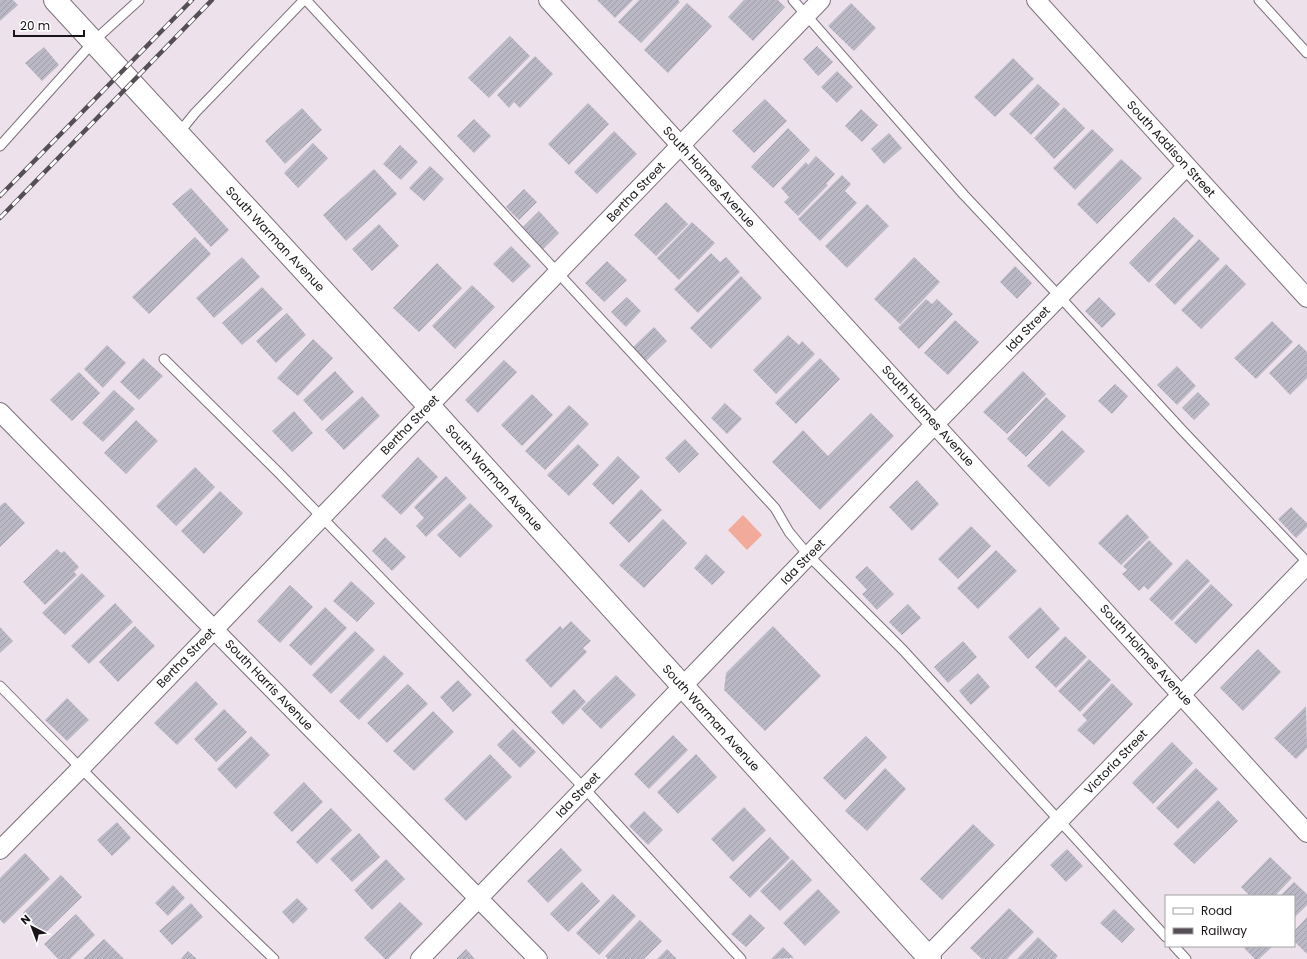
<svg xmlns="http://www.w3.org/2000/svg" width="1307" height="959" font-family="Poppins,sans-serif">
  <style>
    .green { fill: #f2ab9a }
    .building { fill: url(#building-hatch) }
    .lines { fill: none; stroke-linecap: round; stroke-linejoin: round }
    .lane-casing { stroke: #7c717b; stroke-width: 11 }
    .street-casing { stroke: #7c717b; stroke-width: 20 }
    .secondary-casing { stroke: #7c717b; stroke-width: 24 }
    .lane { stroke: #fff; stroke-width: 9 }
    .street { stroke: #fff; stroke-width: 18 }
    .secondary { stroke: #fff; stroke-width: 22 }
    .rail-casing { stroke: #554e54; stroke-width: 4.5 }
    .rail { stroke: #fff; stroke-width: 3; stroke-dasharray: 9; stroke-linecap: butt }
    .labels { text-anchor: middle; stroke-width: 3; stroke-linejoin: round; paint-order: stroke }
    .street-label { font-size: 12px; fill: #181418; stroke: #fff }
  </style>
  <defs>
    <pattern id="building-hatch" width="6" height="6" patternUnits="userSpaceOnUse"><rect width="6" height="6" fill="#bbb8c6"/><path d="M-1 1l2-2M0 6l6-6M5 7l2-2" fill="none" stroke="#a09da9"/></pattern>
  </defs>
  <rect width="100%" height="100%" fill="#ede1ec"/>
  <path class="green" d="M743,515L762,535L747,550L728,530Z"/>
  <path class="building" d="M0,0H13L18,5L0,21Z
    M597,0H633L615,18Z
    M639,0H678L680,2L641,43L618,22Z
    M744,0H778L785,7L753,41L728,17Z
    M687,3L712,26L668,73L644,50Z
    M851,3L876,28L854,51L828,26Z
    M510,36L530,56L489,98L468,78Z
    M817,46L833,62L818,76L803,59Z
    M44,47L59,65L42,81L25,63Z
    M535,56L553,74L520,108L514,102L509,108L497,95Z
    M1013,58L1034,79L995,117L974,97Z
    M837,71L853,87L837,103L821,87Z
    M1038,84L1060,104L1031,135L1009,114Z
    M765,99L787,121L754,153L732,131Z
    M588,103L609,124L569,165L548,144Z
    M1064,107L1085,128L1054,159L1034,138Z
    M302,108L322,130L285,164L265,141Z
    M861,109L878,125L862,142L845,126Z
    M474,119L491,136L474,153L457,136Z
    M788,128L810,150L773,188L751,167Z
    M1092,129L1114,150L1075,190L1053,168Z
    M614,131L637,154L597,194L574,172Z
    M889,133L902,148L884,164L871,149Z
    M313,143L328,158L298,188L284,173Z
    M400,145L418,162L401,180L383,164Z
    M816,156L835,174L826,184L828,185L798,216L784,202L789,197L781,188L806,162L808,165Z
    M1121,159L1142,178L1097,224L1077,204Z
    M430,166L444,179L424,201L409,188Z
    M374,169L397,194L346,241L323,215Z
    M842,175L851,184L845,191L857,203L820,241L798,219Z
    M191,188L229,230L211,247L172,204Z
    M524,189L537,202L519,220L506,207Z
    M666,202L688,224L656,256L634,235Z
    M867,204L889,226L847,268L825,246Z
    M539,211L559,233L543,249L523,227Z
    M1174,217L1194,236L1149,283L1129,263Z
    M692,222L715,243L679,280L657,258Z
    M379,224L399,246L372,271L352,249Z
    M195,237L211,254L149,314L132,297Z
    M1199,239L1220,259L1175,305L1155,285Z
    M511,246L531,266L513,283L493,264Z
    M711,253L720,262L726,257L740,272L698,313L674,289Z
    M242,257L260,277L214,318L196,298Z
    M914,257L940,282L900,324L874,299Z
    M607,261L627,280L604,302L585,283Z
    M437,263L462,288L419,332L393,308Z
    M1226,264L1246,284L1201,329L1181,310Z
    M1015,266L1032,283L1017,299L1000,282Z
    M741,276L762,298L711,349L690,328Z
    M472,285L495,307L455,349L432,326Z
    M262,287L283,309L242,345L222,323Z
    M627,297L641,311L626,327L611,312Z
    M1099,297L1116,314L1102,328L1085,311Z
    M926,299L932,304L937,299L953,314L919,349L898,328Z
    M287,313L306,335L276,363L256,341Z
    M955,320L979,342L948,375L924,353Z
    M1272,321L1293,342L1256,379L1234,358Z
    M654,327L667,341L646,361L633,347Z
    M788,335L799,345L802,341L815,354L776,394L753,370Z
    M313,339L333,358L298,396L277,378Z
    M1299,344L1307,352V378L1290,395L1269,373Z
    M107,345L126,363L103,388L84,369Z
    M143,358L163,376L139,400L120,382Z
    M820,358L840,379L796,424L775,403Z
    M504,360L517,372L478,413L465,400Z
    M1177,366L1196,386L1177,405L1157,385Z
    M335,371L354,392L322,421L303,400Z
    M1023,371L1046,394L1007,434L983,412Z
    M79,372L100,393L72,421L50,400Z
    M1115,384L1128,396L1112,414L1098,401Z
    M114,390L135,409L103,442L82,423Z
    M1198,392L1210,404L1194,420L1182,408Z
    M532,394L553,415L522,446L501,425Z
    M362,396L380,416L344,450L325,430Z
    M1046,397L1066,416L1026,457L1007,439Z
    M725,403L742,419L727,434L711,418Z
    M569,405L589,424L545,470L525,451Z
    M294,411L313,433L292,452L272,431Z
    M871,413L894,436L820,510L772,462L803,430L828,456Z
    M136,420L158,441L126,474L104,453Z
    M1062,430L1085,451L1049,487L1027,466Z
    M685,439L699,454L679,473L665,458Z
    M578,444L599,465L569,496L547,475Z
    M618,456L640,477L613,505L592,484Z
    M418,457L438,477L401,515L381,496Z
    M195,467L215,487L176,526L156,506Z
    M446,476L467,498L426,537L416,526L424,518L414,507Z
    M917,480L939,504L912,531L889,507Z
    M641,489L662,510L629,543L609,523Z
    M220,491L243,513L204,554L181,531Z
    M5,502L25,523L0,547V506Z
    M470,503L493,526L460,558L437,535Z
    M1291,507L1307,523V527L1296,538L1278,519Z
    M1127,514L1149,537L1121,565L1098,543Z
    M663,519L687,543L644,588L619,565Z
    M971,526L991,546L958,579L938,559Z
    M385,537L406,557L392,571L372,551Z
    M1149,540L1173,564L1148,590L1144,586L1139,591L1122,574L1127,570L1123,566Z
    M57,549L61,553L64,551L79,567L74,572L77,575L45,605L23,582Z
    M996,550L1017,571L978,609L957,588Z
    M706,554L725,572L712,585L694,568Z
    M1187,559L1210,581L1172,621L1149,599Z
    M867,566L894,594L877,610L862,594L867,590L855,577Z
    M82,573L105,596L65,635L42,613Z
    M351,581L375,603L357,622L333,601Z
    M1211,584L1233,605L1196,644L1174,623Z
    M290,585L313,607L280,643L257,621Z
    M115,603L133,622L89,664L71,646Z
    M908,604L921,618L902,635L889,622Z
    M325,607L347,628L311,666L289,645Z
    M1040,607L1060,629L1028,659L1008,637Z
    M571,621L591,641L583,648L587,652L551,688L525,660L560,626L563,629Z
    M135,626L155,646L118,682L99,662Z
    M773,626L821,676L765,731L724,690L726,673Z
    M0,627L13,641L0,653Z
    M355,631L375,650L331,694L312,675Z
    M1065,636L1087,657L1056,688L1035,667Z
    M963,641L977,657L948,683L934,667Z
    M1258,649L1281,672L1243,711L1220,688Z
    M384,655L404,674L359,720L339,701Z
    M1089,659L1111,680L1080,712L1058,691Z
    M978,673L990,687L971,705L959,691Z
    M616,675L636,695L601,729L581,709Z
    M458,680L472,695L453,712L440,697Z
    M196,681L218,704L177,745L154,723Z
    M1112,683L1133,704L1094,745L1077,730L1087,720L1082,715Z
    M408,684L428,704L387,743L367,723Z
    M574,689L586,702L563,725L551,712Z
    M67,698L89,720L67,741L45,720Z
    M1306,706L1307,748L1296,759L1274,738Z
    M224,709L247,732L216,762L194,739Z
    M433,711L454,732L414,771L393,751Z
    M513,729L536,752L520,768L497,745Z
    M673,735L688,750L649,789L634,774Z
    M251,736L270,755L236,789L217,769Z
    M866,736L887,757L845,800L823,778Z
    M1172,742L1193,763L1153,804L1132,783Z
    M490,754L512,777L466,821L444,799Z
    M696,754L717,777L678,814L657,792Z
    M885,768L906,789L867,831L845,811Z
    M1196,768L1218,789L1178,829L1156,808Z
    M304,782L323,802L292,832L273,813Z
    M1218,800L1238,821L1194,864L1173,844Z
    M744,807L766,830L733,862L711,839Z
    M331,808L352,830L317,864L296,842Z
    M644,811L663,830L648,845L629,826Z
    M117,822L131,838L112,856L97,840Z
    M973,824L995,845L942,900L920,879Z
    M359,833L380,857L352,882L330,859Z
    M770,837L790,858L750,898L729,877Z
    M561,848L582,870L548,903L527,881Z
    M1067,849L1083,866L1066,882L1050,865Z
    M25,853L50,879L4,924L0,920V878Z
    M1270,857L1292,878L1275,896H1250L1241,887Z
    M386,859L405,879L372,910L354,890Z
    M792,859L812,880L780,911L760,891Z
    M61,875L82,897L44,934L23,913Z
    M582,882L600,901L568,932L550,914Z
    M1294,882L1307,894V905L1294,918V896H1280Z
    M173,885L185,898L168,916L155,903Z
    M818,889L840,912L805,946L783,923Z
    M613,894L636,916L599,955L576,933Z
    M297,898L308,909L293,924L282,912Z
    M400,902L423,924L388,959H385L364,938Z
    M191,903L203,917L172,945L159,931Z
    M1009,908L1034,932L1007,959H982L970,948Z
    M1114,909L1135,929L1122,943L1100,923Z
    M76,914L95,935L70,959H58L44,944Z
    M750,914L765,928L746,947L731,934Z
    M1307,917V954L1294,941V931Z
    M640,920L662,941L644,959H608L605,956Z
    M1038,937L1058,956L1055,959H1017Z
    M104,939L124,959H83Z
    M1246,946H1273L1259,959H1255L1244,948Z
    M783,947L794,958L771,959Z
    M466,949L475,959H456Z
    M667,949L677,959H657Z
    M188,951L197,959H181Z"/>
  <g class="lines">
    <defs>
      <path id="lane" d="M306,0L775,508L789,532L809,556L903,650L1166,937
        M793,0L964,195L1060,297L1182,430L1307,562
        M1259,0L1307,53
        M178,134L195,113L304,0
        M0,146L96,39L139,0
        M164,359L279,473L585,789L741,959
        M0,686C90,778 181,870 274,959
        M1174,946L1186,959"/>
      <path id="street" d="M548,0L1307,833
        M1036,0L1307,298
        M0,412L538,959
        M0,850L80,769L446,388L821,0
        M420,959L935,424L1187,166
        M925,959L1307,565"/>
      <path id="secondary" d="M55,0L429,406L930,959"/>
    </defs>
    <use href="#lane" class="lane-casing"/>
    <use href="#street" class="street-casing"/>
    <use href="#secondary" class="secondary-casing"/>
    <use href="#lane" class="lane"/>
    <use href="#street" class="street"/>
    <use href="#secondary" class="secondary"/>
    <defs>
      <path id="rail" d="M0,196L192,0
        M0,218L212,0"/>
    </defs>
    <use href="#rail" class="rail-casing"/>
    <use href="#rail" class="rail"/>
  </g>
  <g class="labels">
    <g class="street-label">
      <text transform="translate(1171 149) rotate(48)" y="4">South Addison Street</text>
      <text transform="translate(709 177) rotate(48)" y="4">South Holmes Avenue</text>
      <text transform="translate(636 192) rotate(-46)" y="4">Bertha Street</text>
      <text transform="translate(275 239) rotate(47)" y="4">South Warman Avenue</text>
      <text transform="translate(1028 329) rotate(-46)" y="4">Ida Street</text>
      <text transform="translate(928 416) rotate(48)" y="4">South Holmes Avenue</text>
      <text transform="translate(410 425) rotate(-46)" y="4">Bertha Street</text>
      <text transform="translate(494 478) rotate(48)" y="4">South Warman Avenue</text>
      <text transform="translate(803 562) rotate(-46)" y="4">Ida Street</text>
      <text transform="translate(1146 655) rotate(48)" y="4">South Holmes Avenue</text>
      <text transform="translate(186 658) rotate(-46)" y="4">Bertha Street</text>
      <text transform="translate(269 685) rotate(46)" y="4">South Harris Avenue</text>
      <text transform="translate(711 718) rotate(48)" y="4">South Warman Avenue</text>
      <text transform="translate(1116 762) rotate(-46)" y="4">Victoria Street</text>
      <text transform="translate(578 795) rotate(-46)" y="4">Ida Street</text>
    </g>
  </g>
  <rect x="1165" y="895" width="130" height="52" fill="#ffffff" stroke="#a3a1a3"/>
  <rect x="1173" y="908" width="20" height="6" fill="#ffffff" stroke="#a3a1a3"/>
  <text x="1201" y="915" font-size="12" fill="#181418">Road</text>
  <rect x="1173" y="928" width="20" height="6" fill="#554e54" stroke="#a3a1a3"/>
  <text x="1201" y="935" font-size="12" fill="#181418">Railway</text>
  <g transform="translate(32 927) rotate(318)" stroke="#ffffff" stroke-width="3" paint-order="stroke">
  <path d="M0-3L7 15L0 10L-7 15Z" fill="#181418"/>
  <text y="-6" font-size="11" font-weight="bold" text-anchor="middle" fill="#181418">N</text>
  </g>
  <path d="M14 30v6h70v-6" fill="none" stroke="#181418" stroke-width="2"/>
  <text x="20" y="30" font-size="12" fill="#181418" stroke="#ffffff" stroke-width="3" paint-order="stroke">20 m</text>
</svg>
